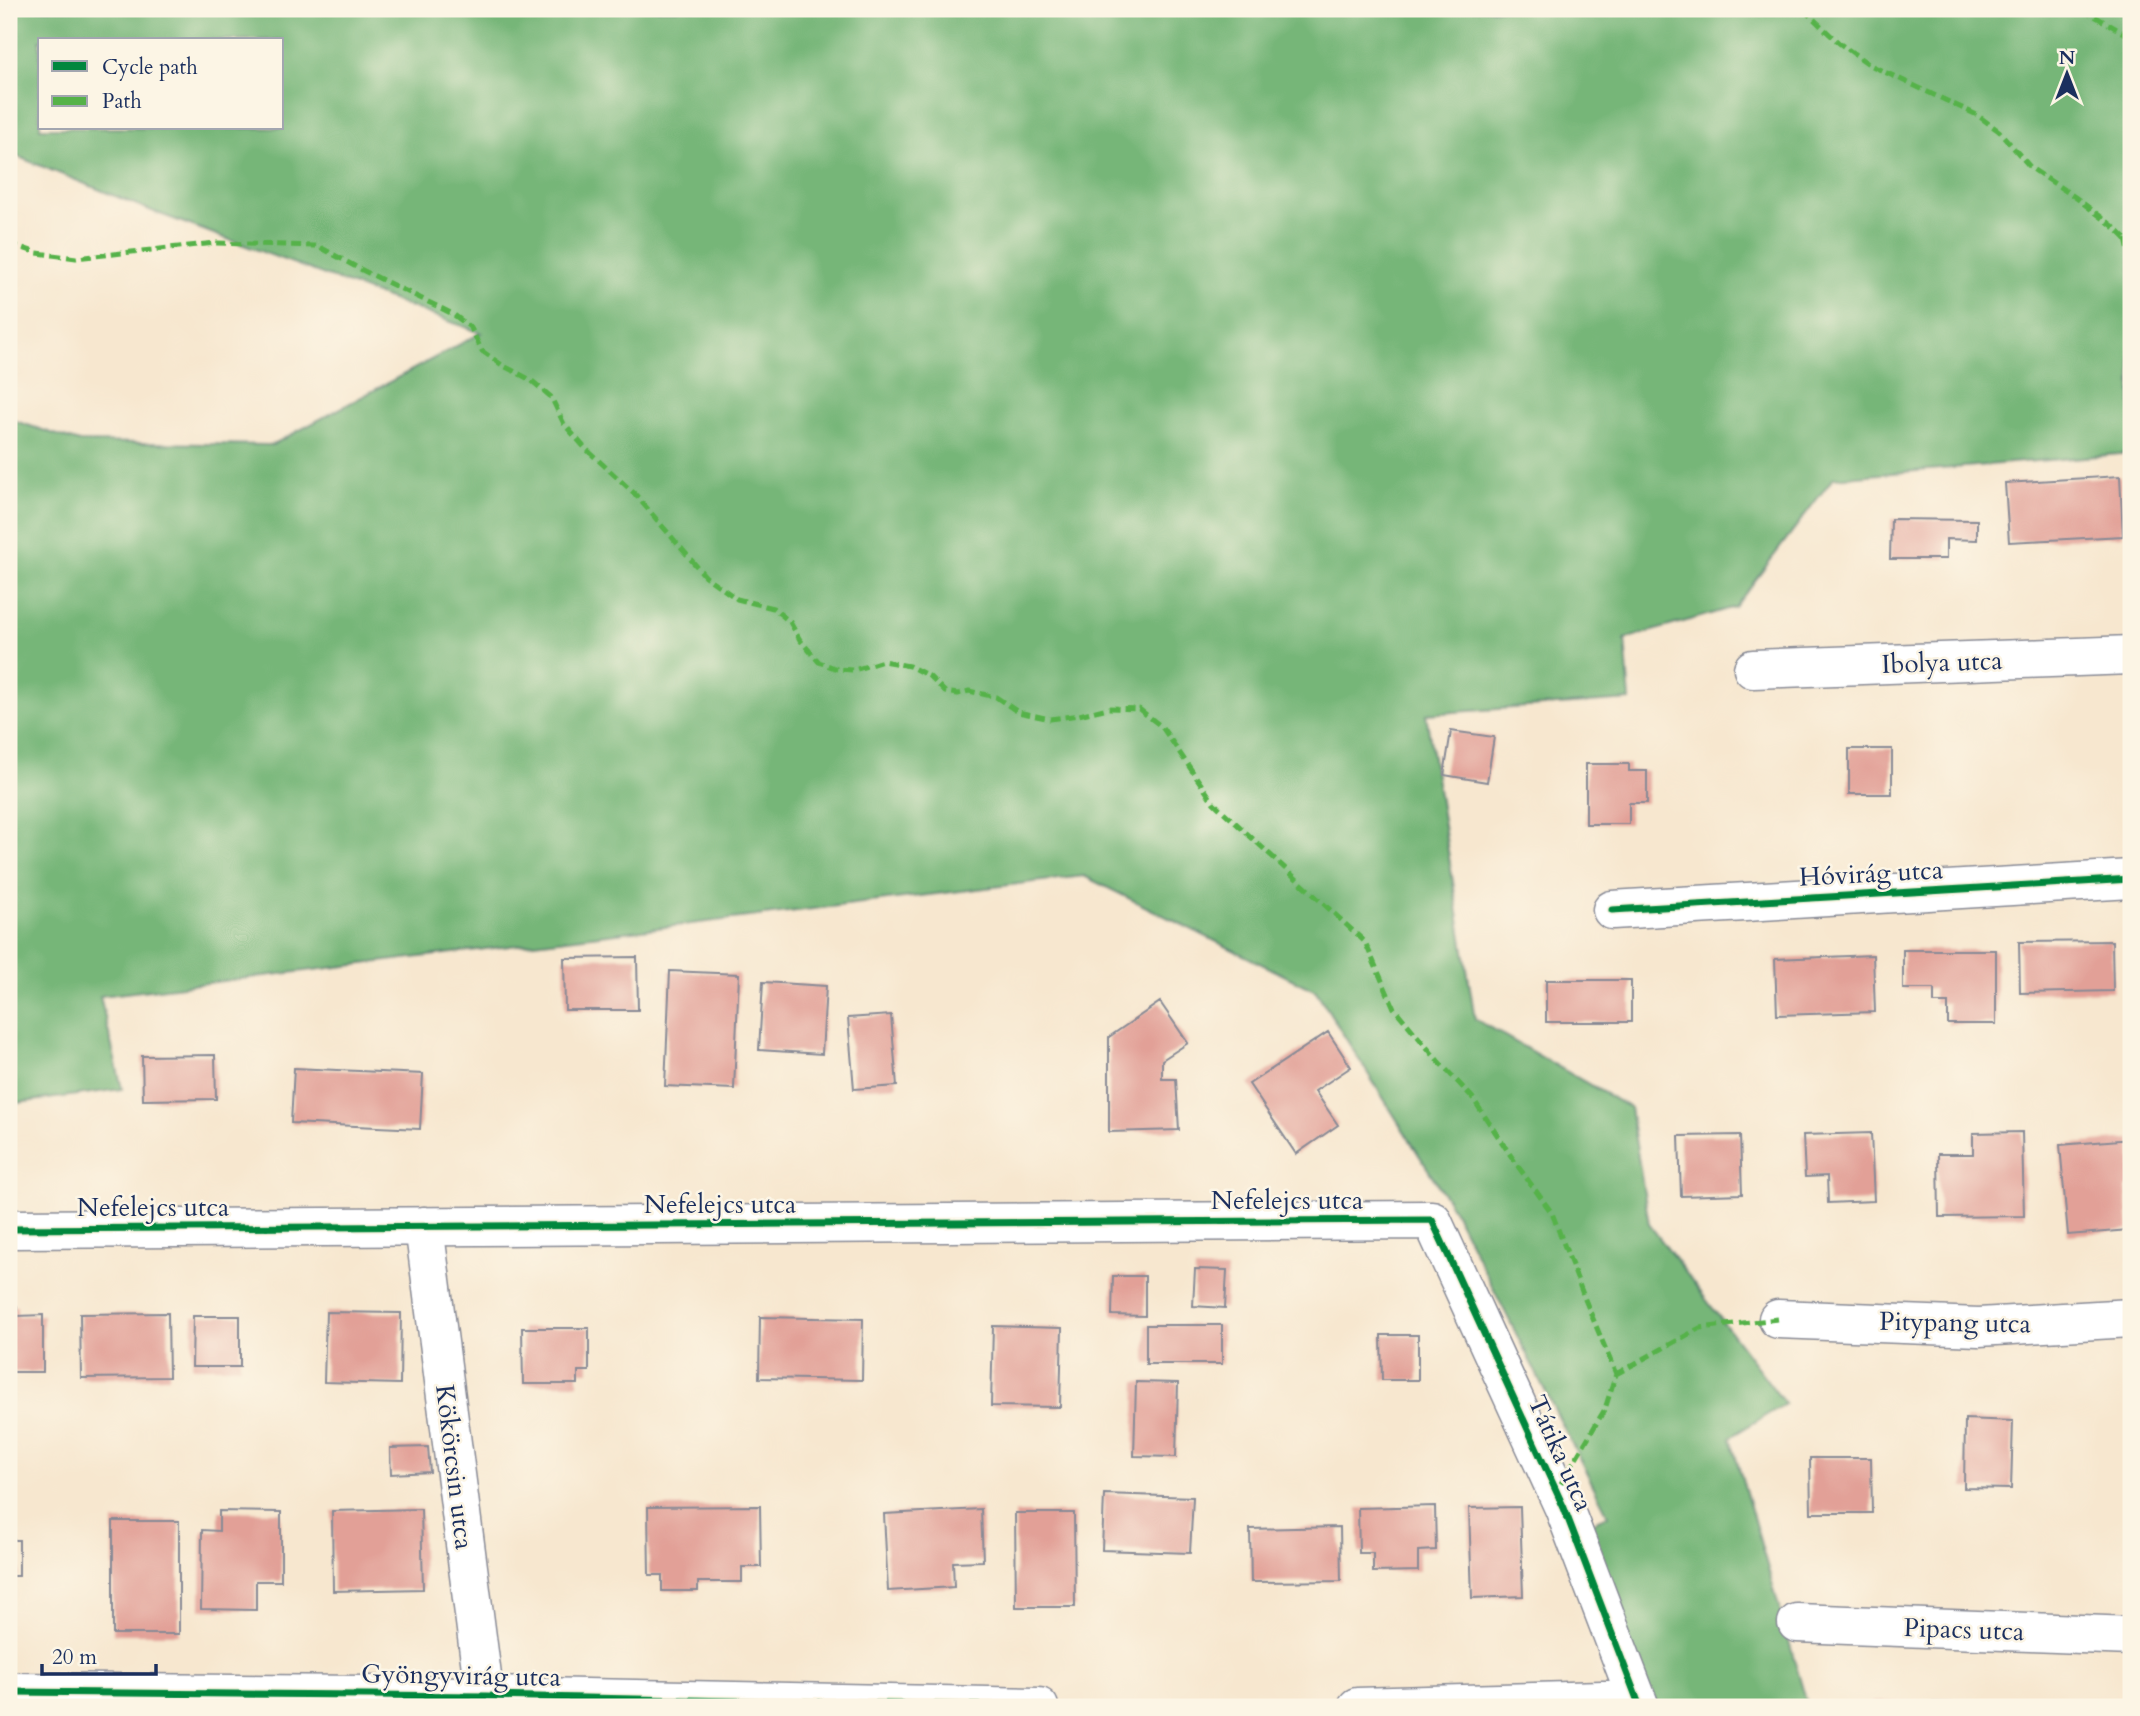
<svg xmlns="http://www.w3.org/2000/svg" width="2140" height="1716" font-family="Cardo,serif">
  <style>
    .forest { fill: #76b678; stroke: #48726b; stroke-width: 2; fill-rule: evenodd }
    .building { fill: #e2a097 }
    .lines { fill: none; stroke-linecap: round; stroke-linejoin: round }
    .street-casing { stroke: #898b96; stroke-width: 41 }
    .street { stroke: #fff; stroke-width: 38 }
    .quiet { stroke: #55b248; stroke-width: 5; stroke-dasharray: 10 5; stroke-linecap: butt }
    .cycleway-casing { stroke: #fcf5e5; stroke-width: 11 }
    .cycleway { stroke: #00873e; stroke-width: 7 }
    .labels { text-anchor: middle; stroke-width: 5; stroke-linejoin: round; paint-order: stroke }
    .street-label { font-size: 26px; fill: #1b2f5e; stroke: #fcf5e5 }
  </style>
  <rect width="100%" height="100%" fill="#fcf5e5"/>
  <filter id="ink" filterUnits="userSpaceOnUse"><feTurbulence type="fractalNoise" baseFrequency=".0143" numOctaves="2"/><feDisplacementMap in="SourceGraphic" scale="14" xChannelSelector="R" yChannelSelector="G"/><feConvolveMatrix kernelMatrix="1 2 1 2 8 2 1 2 1" color-interpolation-filters="sRGB"/></filter>
  <filter id="wash" filterUnits="userSpaceOnUse"><feTurbulence type="fractalNoise" baseFrequency=".00686" numOctaves="4" result="noise"/><feDisplacementMap in="SourceGraphic" scale="28" xChannelSelector="R" yChannelSelector="G"/><feGaussianBlur stdDeviation="1.57" result="paint"/><feColorMatrix in="noise" values="0 0 0 0 0 0 0 0 0 0 0 0 0 0 0 0 0 1.4 0 .05"/><feComposite in="paint" operator="in"/></filter>
  <g filter="url(#wash)">
    <rect width="100%" height="100%" fill="#f7e7cf"/>
    <path class="forest" d="M9,9H2131V453L1833,478L1735,607L1625,639L1630,700L1426,714L1475,1019L1630,1108L1649,1224L1785,1404L1730,1437L1808,1707H1650L1584,1527L1608,1515L1453,1209L1316,991L1084,876L100,996L122,1089L9,1104V419L79,442L272,445L481,333L152,211L9,153ZM40,40H282V128H40Z"/>
    <g id="blocks">
      <path class="building" d="M2120,476L2123,536L2009,542L2005,483Z
        M1891,519L1977,520V540L1946,539V559H1890Z
        M1451,731L1494,737L1487,782L1444,775Z
        M1849,749H1892V794H1849Z
        M1586,764H1629V771H1647V803H1629V824H1586Z
        M2112,941L2113,991L2020,993L2019,942Z
        M1903,950H1996V1024H1948V1003H1934V989H1903Z
        M1873,955L1875,1012L1777,1015L1775,959Z
        M637,957L638,1010H565L564,958Z
        M670,971L739,974L734,1089L665,1086Z
        M1546,980H1631V1022H1546Z
        M763,982L826,986L822,1054L759,1050Z
        M1160,1002L1188,1043L1162,1060V1079H1176L1179,1130L1109,1132V1037Z
        M891,1015L897,1086L854,1089L848,1018Z
        M1328,1032L1351,1067L1315,1091L1338,1125L1296,1154L1249,1084Z
        M215,1055L216,1099L143,1100L142,1056Z
        M294,1068L423,1074L420,1129L291,1123Z
        M2022,1132L2024,1216L1939,1217L1938,1154H1973V1133Z
        M1871,1133L1874,1201L1828,1203L1827,1176L1805,1177L1803,1135Z
        M1740,1135L1742,1194L1681,1196L1679,1136Z
        M2131,1139V1186L2126,1187L2129,1230L2068,1235L2060,1145Z
        M1195,1269L1227,1270L1225,1308L1193,1306Z
        M1113,1276H1145V1316L1112,1315Z
        M9,1306H17V1316L43,1315V1372H9Z
        M326,1312L401,1313L400,1384L324,1382Z
        M168,1313L169,1377L81,1378L80,1314Z
        M193,1316H240V1367H192Z
        M760,1317L863,1319L862,1380L759,1378Z
        M1146,1325H1222V1364H1146Z
        M993,1326L1062,1328L1060,1407L991,1406Z
        M522,1328H589V1371H578V1384H523Z
        M1381,1335H1418V1380H1382Z
        M1136,1382L1178,1383L1176,1457L1134,1456Z
        M1965,1419L2013,1421L2011,1489L1964,1488Z
        M428,1447L430,1472L391,1474L390,1448Z
        M1810,1458H1871L1872,1513H1811Z
        M1104,1494L1193,1497L1190,1553L1102,1550Z
        M760,1506L761,1567H742V1582H698V1591H662V1575H649L648,1507Z
        M1435,1506L1436,1550L1418,1551V1571L1373,1572V1553H1359L1358,1508Z
        M1520,1507L1523,1596L1472,1598L1469,1508Z
        M421,1509L423,1589L333,1591L332,1511Z
        M981,1509L983,1561L953,1562L954,1587L888,1591L884,1514Z
        M219,1511L281,1512V1581H256V1610L201,1609L202,1530L219,1531Z
        M1015,1513H1074L1075,1607H1016Z
        M113,1521H179V1634H113Z
        M1340,1527L1341,1581L1251,1582L1250,1529Z
        M9,1540H19V1576H9Z
        M1873,1702L1965,1703V1707H1873Z"/>
    </g>
  </g>
  <g filter="url(#ink)">
    <use href="#blocks" fill-opacity="0" stroke="#898b96" stroke-width="2"/>
    <g class="lines">
      <defs>
        <path id="street" d="M1753,669L2131,655
          M1612,910L2131,879
          M424,1226L486,1707
          M9,1229L1432,1220L1564,1508L1640,1707
          M1778,1319L1979,1327L2131,1318
          M1797,1623L2131,1636
          M9,1692L485,1696L1039,1707
          M1357,1707L1637,1699"/>
      </defs>
      <use href="#street" class="street-casing"/>
      <use href="#street" class="street"/>
      <path class="quiet" d="M1803,9L1839,43L1870,65L1977,115L1999,131L2031,168L2075,197L2113,226L2126,239L2131,241
        M2082,9L2131,37
        M2126,239L2131,261
        M9,243L37,253L76,258L216,243L318,246L358,268L453,314L471,328L482,351L502,365L531,380L551,397L564,424L585,448L634,493L705,576L737,599L773,608L790,622L800,640L819,662L837,669L854,670L883,661L909,666L929,676L945,692L958,694L969,691L996,697L1018,712L1050,719L1079,715L1108,708L1139,709L1162,727L1214,803L1365,942L1394,1008L1439,1062L1472,1097L1517,1165L1552,1213L1584,1297L1616,1374L1605,1409L1556,1492
        M1616,1374L1700,1328L1778,1319"/>
      <defs>
        <path id="cycleway" d="M1612,910L2131,879
          M9,1229L1432,1220L1564,1508L1640,1707
          M9,1692L485,1696L1039,1707"/>
      </defs>
      <use href="#cycleway" class="cycleway-casing"/>
      <use href="#cycleway" class="cycleway"/>
    </g>
  </g>
  <g class="labels">
    <g class="street-label">
      <text transform="translate(1942 662) rotate(-2)" y="9">Ibolya utca</text>
      <text transform="translate(1871 873) rotate(-3)" y="9">Hóvirág utca</text>
      <text x="1287" y="1209">Nefelejcs utca</text>
      <text x="720" y="1213">Nefelejcs utca</text>
      <text x="153" y="1216">Nefelejcs utca</text>
      <text transform="translate(1955 1322) rotate(1)" y="9">Pitypang utca</text>
      <text transform="translate(1561 1453) rotate(66)" y="9">Tátika utca</text>
      <text transform="translate(455 1467) rotate(83)" y="9">Kökörcsin utca</text>
      <text transform="translate(1964 1629) rotate(2)" y="9">Pipacs utca</text>
      <text transform="translate(461 1675) rotate(1)" y="9">Gyöngyvirág utca</text>
    </g>
  </g>
  <rect width="2140" height="1716" fill="none" stroke="#fcf5e5" stroke-width="35"/>
  <rect x="38" y="38" width="245" height="91" fill="#fcf5e5" stroke="#a2a6af" stroke-width="2"/>
  <rect x="52" y="61" width="35" height="10" fill="#00873e" stroke="#a2a6af" stroke-width="2"/>
  <text x="102" y="74" font-size="21" fill="#1b2f5e">Cycle path</text>
  <rect x="52" y="96" width="35" height="10" fill="#55b248" stroke="#a2a6af" stroke-width="2"/>
  <text x="102" y="108" font-size="21" fill="#1b2f5e">Path</text>
  <g transform="translate(2067 74)" stroke="#fcf5e5" stroke-width="5" paint-order="stroke">
  <path d="M0-5L12 26L0 18L-12 26Z" fill="#1b2f5e"/>
  <text y="-10" font-size="19" font-weight="bold" text-anchor="middle" fill="#1b2f5e">N</text>
  </g>
  <path d="M42 1664v10h114v-10" fill="none" stroke="#1b2f5e" stroke-width="3.5"/>
  <text x="52" y="1664" font-size="21" fill="#1b2f5e" stroke="#fcf5e5" stroke-width="5" paint-order="stroke">20 m</text>
</svg>
